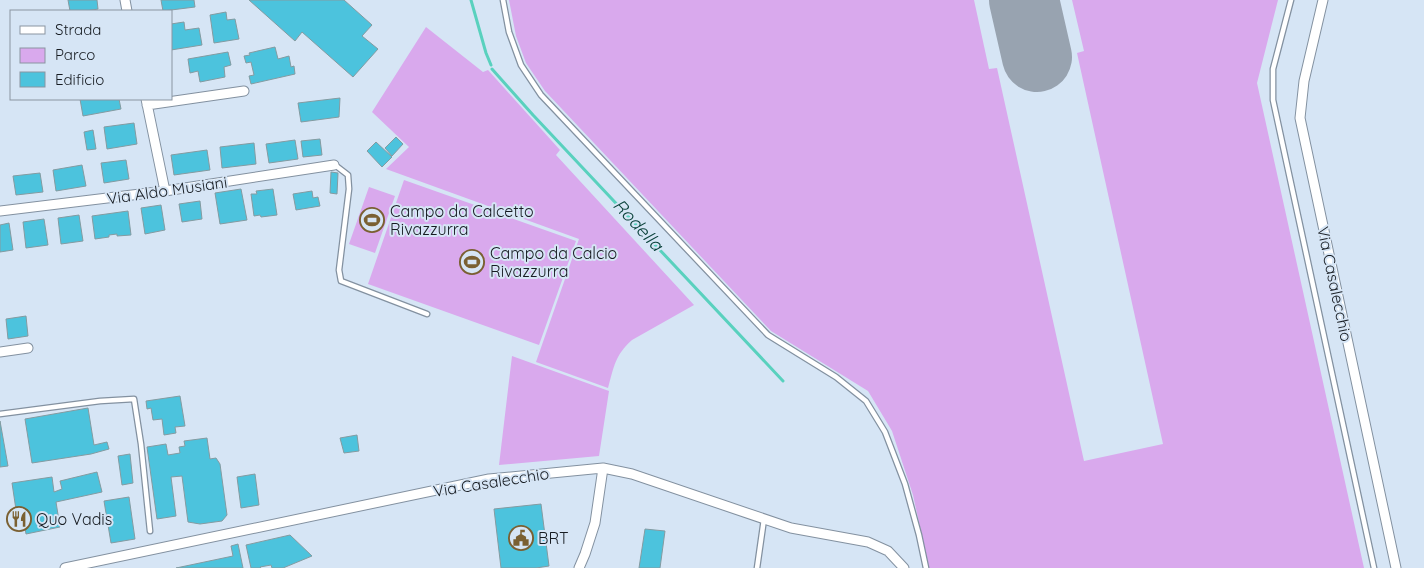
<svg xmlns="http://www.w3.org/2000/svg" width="1424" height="568" font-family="Quicksand,sans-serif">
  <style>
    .green { fill: #d9a9ed }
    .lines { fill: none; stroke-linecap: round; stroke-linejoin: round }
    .stream { stroke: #59d1be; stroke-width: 3 }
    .runway { stroke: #98a3b0; stroke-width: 70 }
    .building { fill: #4cc3dd; stroke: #849ba1 }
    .lane-casing { stroke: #8391a0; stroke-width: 7 }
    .street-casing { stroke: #8391a0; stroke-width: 11 }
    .lane { stroke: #fff; stroke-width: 4.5 }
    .street { stroke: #fff; stroke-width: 9 }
    .labels { text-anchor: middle; stroke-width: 4; stroke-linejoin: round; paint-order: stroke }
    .street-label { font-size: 16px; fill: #171c22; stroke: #d6e5f5 }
    .poi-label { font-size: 16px; fill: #171c22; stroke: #d6e5f5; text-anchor: start }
    .water-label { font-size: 18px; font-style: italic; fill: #0b423b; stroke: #d6e5f5 }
  </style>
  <rect width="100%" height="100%" fill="#d6e5f5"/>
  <path class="green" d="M509,0H974L989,69L997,68L1084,461L1163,444L1077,53L1084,51L1072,0H1278L1257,83L1364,568H929L913,495L892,431L868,391L771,331L545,91L526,63L516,36Z
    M426,27L483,72L488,70L560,150L556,155L694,305L632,340C615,355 614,367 608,388L536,362L579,239L386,169L409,147L372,112Z
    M404,180L576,241L539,345L368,284Z
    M369,187L395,196L375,253L349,244Z
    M512,356L609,391L599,456L499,465Z"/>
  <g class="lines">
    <path class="stream" d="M471,0L486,53L491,65
      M492,69L533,115L783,381"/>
    <path class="runway" d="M1024,0L1037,57"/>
  </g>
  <path class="building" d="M68,0H97L98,9L86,11H70Z
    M161,0H194L195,7L163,11Z
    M249,0H344L372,25L362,36L378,49L353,77L302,32L295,41Z
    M226,12L227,20L235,19L239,39L214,43L210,15Z
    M184,22L185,30L199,28L202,45L171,50V24Z
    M275,47L278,59L289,56L291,67L294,66L295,74L251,84L249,76L254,75L251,62L246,63L244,56L250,55L249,53Z
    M228,52L231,65L224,67L225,77L200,82L198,71L190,73L188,59Z
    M340,98L339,117L301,122L298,103Z
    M80,99H119L121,109L83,116Z
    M134,123L137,144L107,149L104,127Z
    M93,130L96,149L87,150L84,132Z
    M396,137L403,144L392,156L385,148Z
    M320,139L322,155L303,157L301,141Z
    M295,140L298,159L269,163L266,144Z
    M376,142L392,157L382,167L367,151Z
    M254,143L256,164L222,168L220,147Z
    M207,150L210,170L174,175L171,155Z
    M126,160L129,179L104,183L101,163Z
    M82,165L86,186L56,191L53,170Z
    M331,172L338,173L337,194L330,193Z
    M40,173L43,192L16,195L13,176Z
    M241,189L247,220L220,224L215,193Z
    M273,189L277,215L261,217L260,215L254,216L251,194H257L256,191Z
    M312,191L313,198L318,197L320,206L296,210L293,194Z
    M200,201L202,219L182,222L179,204Z
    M161,205L165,230L145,234L141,208Z
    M128,211L131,235L117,236V234L109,235V237L95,239L92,216Z
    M79,215L83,241L61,244L58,218Z
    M44,219L48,245L26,248L23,222Z
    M9,223L13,250L0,252V225Z
    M26,316L28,336L8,339L6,319Z
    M180,396L185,426L175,427L176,433L164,435L162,419L153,420L151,408L147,409L146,401Z
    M88,408L94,445L107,442L109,449L91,454L32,463L25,419Z
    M0,421L8,466L0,467Z
    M357,435L359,451L344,453L340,438Z
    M207,438L210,459L216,458L220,464L227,515L222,521L200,524L188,522L182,476L171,477L176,516L157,519L147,447L166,444L168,455L180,453L179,447L185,446L184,441Z
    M130,454L133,483L122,485L118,456Z
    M97,472L102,492L56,502L60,527L26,534L24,522L18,523L12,483L52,477L54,492L62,489L60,481Z
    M255,474L259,505L241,508L237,477Z
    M129,497L135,539L111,543L104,501Z
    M541,504L549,566L536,568H501L494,509Z
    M645,529L665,531L660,568H639Z
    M290,535L312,556L283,568H272L271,565L260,567L261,568H251L246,545Z
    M238,544L243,568H176L233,556L231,546Z"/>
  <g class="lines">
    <defs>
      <path id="lane" d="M503,0L509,32L521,65L541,95L768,335L836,377L866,401L885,432L905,484L919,535L926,568
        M1291,0L1273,69V100L1374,568
        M335,165L348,175L349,189L339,270L341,281L427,314
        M0,414L100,401L134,399L141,444L150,531
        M757,568L764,519"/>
      <path id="street" d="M125,0L127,11
        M1323,0L1304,81L1300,118L1396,568
        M146,99L165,191
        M147,105L244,91
        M0,211L165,191L334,165
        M0,352L28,348
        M65,568L489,479L603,468L632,474L791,528L868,542L888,551L904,568
        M579,568L585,554L595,523L603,468"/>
    </defs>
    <use href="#lane" class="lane-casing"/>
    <use href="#street" class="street-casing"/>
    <use href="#lane" class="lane"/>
    <use href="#street" class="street"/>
  </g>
  <defs>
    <symbol id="stadium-ring" viewBox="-11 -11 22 22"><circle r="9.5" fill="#d6e5f5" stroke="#7a6032" stroke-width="1.5"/><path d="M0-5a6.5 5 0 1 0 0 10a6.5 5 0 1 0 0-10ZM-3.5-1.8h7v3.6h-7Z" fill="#7a6032"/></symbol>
    <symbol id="restaurant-ring" viewBox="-11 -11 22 22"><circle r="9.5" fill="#d6e5f5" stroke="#7a6032" stroke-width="1.5"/><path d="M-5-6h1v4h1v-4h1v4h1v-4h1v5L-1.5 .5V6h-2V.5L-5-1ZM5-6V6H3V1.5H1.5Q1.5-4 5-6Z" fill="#7a6032"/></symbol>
    <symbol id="civic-ring" viewBox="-11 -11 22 22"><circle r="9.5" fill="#d6e5f5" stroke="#7a6032" stroke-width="1.5"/><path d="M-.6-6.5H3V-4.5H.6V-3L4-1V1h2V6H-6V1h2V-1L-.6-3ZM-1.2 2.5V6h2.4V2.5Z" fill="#7a6032"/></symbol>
  </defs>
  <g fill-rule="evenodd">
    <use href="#stadium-ring" x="358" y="206" width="28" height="28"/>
    <use href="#stadium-ring" x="458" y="248" width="28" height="28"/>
    <use href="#restaurant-ring" x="5" y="505" width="28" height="28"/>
    <use href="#civic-ring" x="507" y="524" width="28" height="28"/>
  </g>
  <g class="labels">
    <g class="street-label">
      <text transform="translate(167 190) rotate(-8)" y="6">Via Aldo Musiani</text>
      <text transform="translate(1335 284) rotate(78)" y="6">Via Casalecchio</text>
      <text transform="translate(491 482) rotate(-9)" y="6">Via Casalecchio</text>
    </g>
    <g class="poi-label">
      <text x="390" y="217">Campo da Calcetto<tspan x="390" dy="18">Rivazzurra</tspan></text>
      <text x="490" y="259">Campo da Calcio<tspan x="490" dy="18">Rivazzurra</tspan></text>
      <text x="36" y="525">Quo Vadis</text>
      <text x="538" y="544">BRT</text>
    </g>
    <g class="water-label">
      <text transform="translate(638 225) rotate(47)" y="6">Rodella</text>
    </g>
  </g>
  <rect x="10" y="10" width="162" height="90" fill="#d6e5f5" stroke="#8a95a1"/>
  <rect x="20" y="26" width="25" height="8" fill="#ffffff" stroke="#8a95a1"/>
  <text x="55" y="35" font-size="15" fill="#171c22">Strada</text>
  <rect x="20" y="48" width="25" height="15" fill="#d9a9ed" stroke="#8a95a1"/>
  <text x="55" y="60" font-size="15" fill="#171c22">Parco</text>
  <rect x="20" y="72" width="25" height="15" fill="#4cc3dd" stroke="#8a95a1"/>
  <text x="55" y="85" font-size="15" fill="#171c22">Edificio</text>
</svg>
